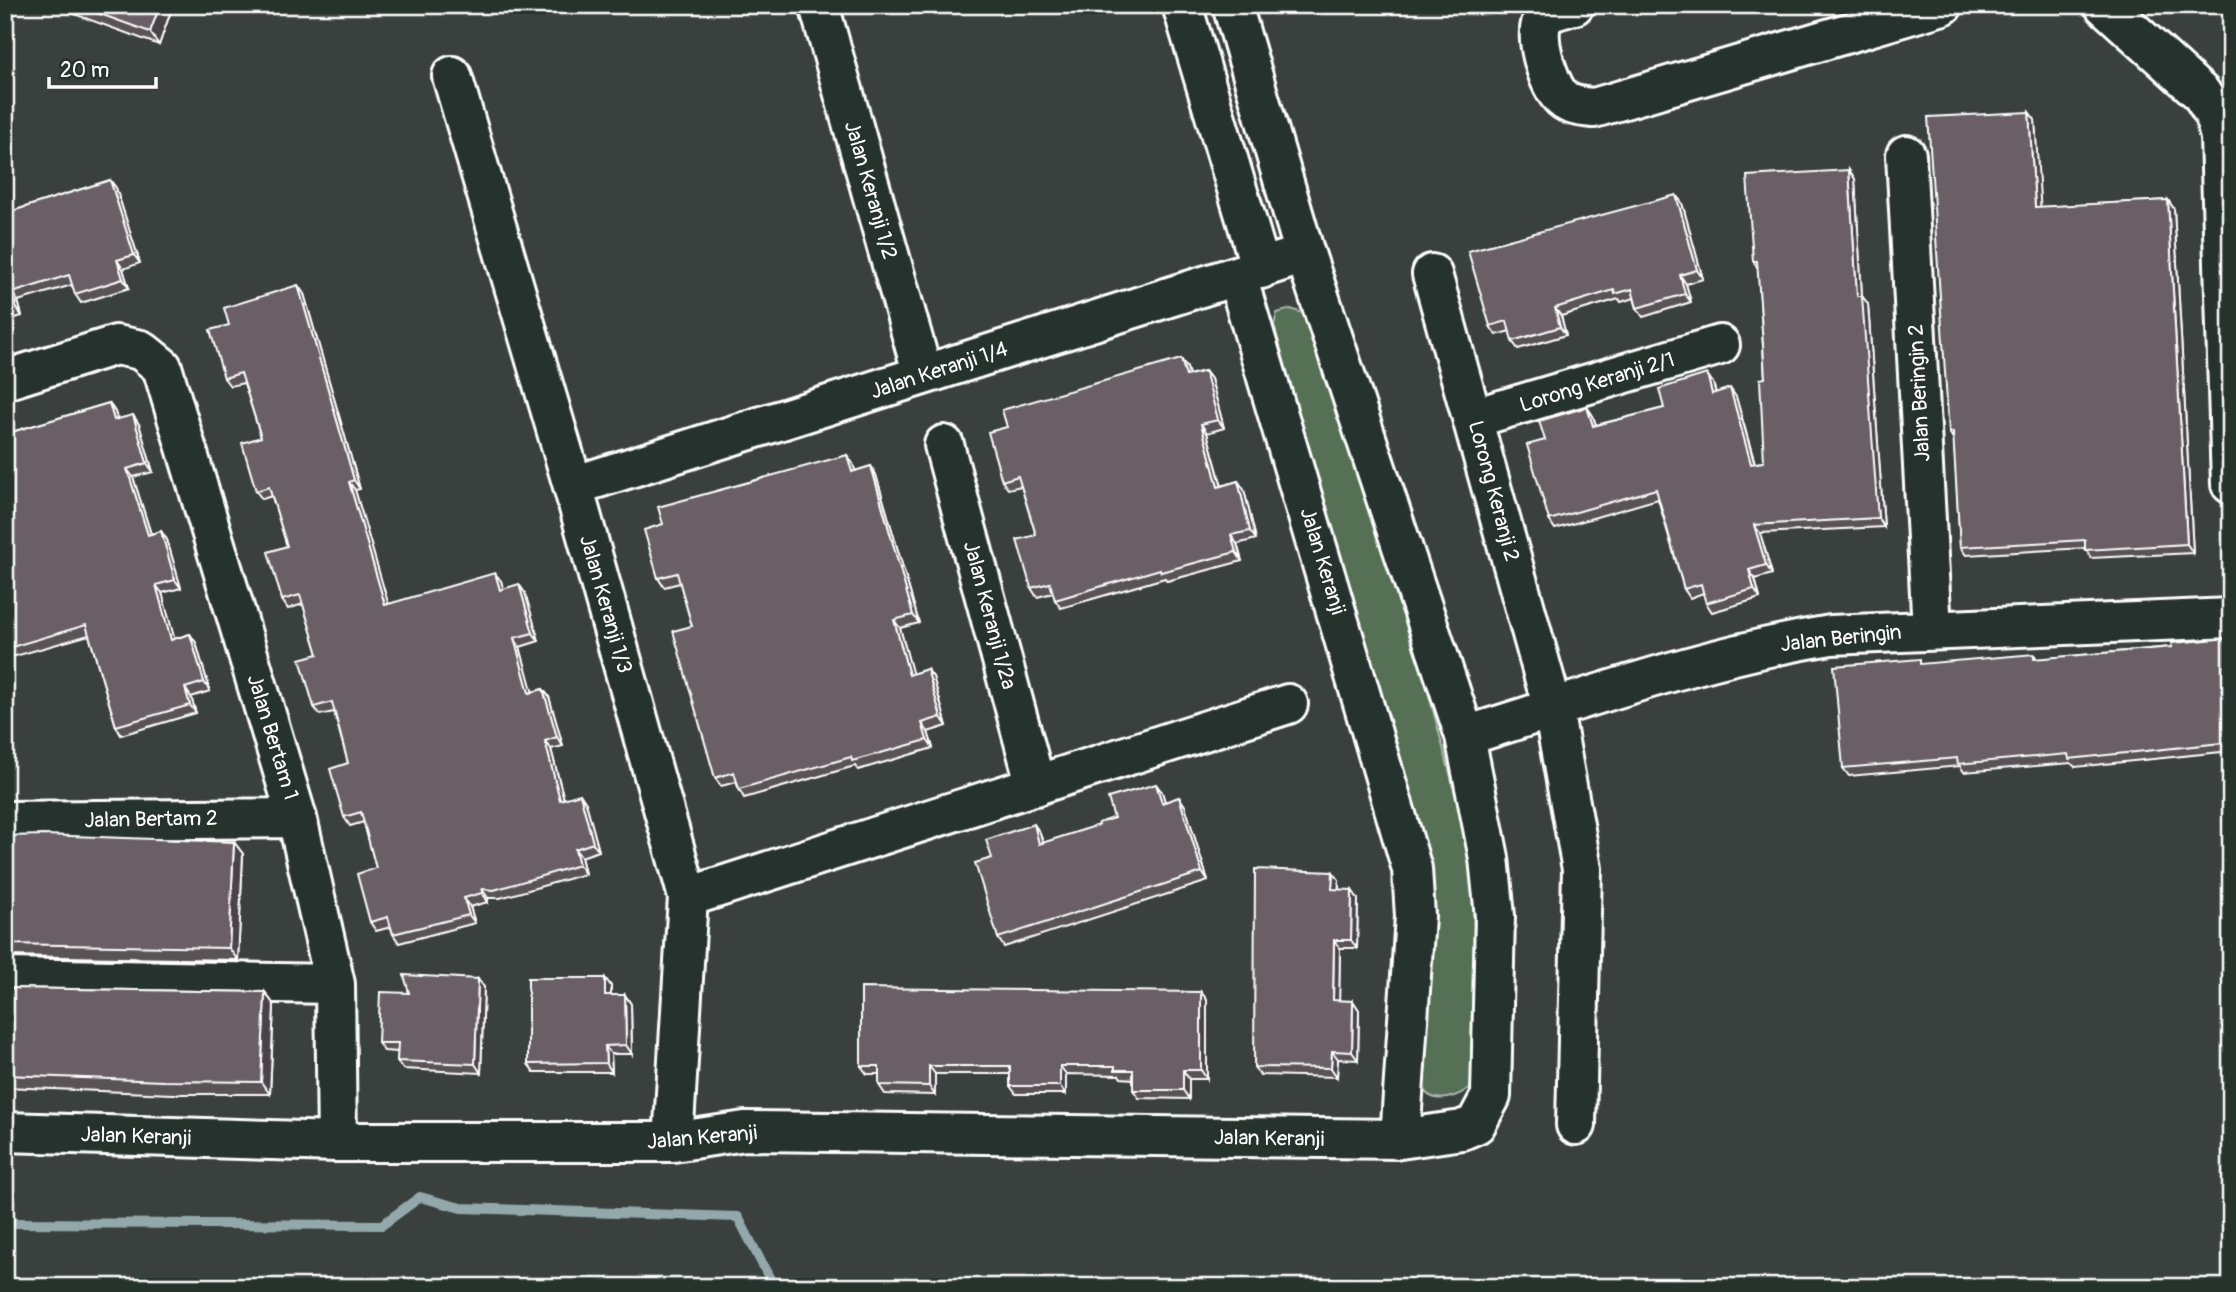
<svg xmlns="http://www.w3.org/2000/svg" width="2236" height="1292" font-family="Pangolin,sans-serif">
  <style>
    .green { fill: #556f55; stroke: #aab7aa; stroke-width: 2 }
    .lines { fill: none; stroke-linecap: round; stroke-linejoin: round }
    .stream { stroke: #93a8aa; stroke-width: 10 }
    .minor-casing { stroke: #fff; stroke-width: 44 }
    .minor { stroke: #26332d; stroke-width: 38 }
    .wall { fill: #5a5257; stroke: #fff; stroke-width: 2 }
    .shaded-wall { fill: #4a4247; stroke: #fff; stroke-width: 2 }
    .building { fill: #695f65; stroke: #fff; stroke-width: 2 }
    .labels { text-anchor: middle; stroke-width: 6; stroke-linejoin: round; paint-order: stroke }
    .street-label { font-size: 21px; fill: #fff; stroke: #26332d }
  </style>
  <rect width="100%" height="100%" fill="#3a403e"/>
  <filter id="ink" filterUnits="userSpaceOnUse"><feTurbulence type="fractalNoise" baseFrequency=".0143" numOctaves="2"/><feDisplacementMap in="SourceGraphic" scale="14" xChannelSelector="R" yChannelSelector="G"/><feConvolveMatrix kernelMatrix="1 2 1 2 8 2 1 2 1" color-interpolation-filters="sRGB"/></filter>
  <g filter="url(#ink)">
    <path class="green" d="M1291,309L1305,314L1387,538L1472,856L1477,1082C1461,1096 1432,1110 1420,1084L1424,862L1274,325L1277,313Z"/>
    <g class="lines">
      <path class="stream" d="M5,1223L382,1225L420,1197L461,1208L738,1217L774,1287"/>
      <defs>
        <path id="minor" d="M819,5L923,375
          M1182,5L1261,269
          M1574,5C1564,8 1550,10 1544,18C1532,33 1548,81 1559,95C1567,106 1581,107 1594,108L1943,5
          M2104,5L2201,93L2214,114L2220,137L2231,484
          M452,76L573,486L688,897L673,1142
          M1906,155L1932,630
          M1432,274L1553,709L1582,869L1576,1125
          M1237,276L1412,869L1415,916L1400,1139
          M5,380L116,345L141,350L162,367L297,818L335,984L337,1142
          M1474,418L1720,345
          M944,445L1036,786
          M573,486L1305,254
          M1465,736C1586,699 1706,655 1831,635L2231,618
          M5,821L297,818
          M688,897L1288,704
          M5,978L335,984
          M5,1132L337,1142H673L745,1131L1400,1139L1462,1130L1476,1124L1491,1096L1495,916L1489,858L1465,736L1305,254L1232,5"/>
      </defs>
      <use href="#minor" class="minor-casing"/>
      <use href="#minor" class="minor"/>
    </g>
    <path class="wall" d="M59,5H173L159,45L63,10Z
      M2029,112L2035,120L2040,207L2168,200L2174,209L2193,553L2091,558L2085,548L1966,555L1960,547L1954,440L1949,432Z
      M1849,170L1855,179L1862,296L1868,304L1884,527L1760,533L1772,574L1755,579L1760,598L1712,612L1706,603L1703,593L1690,598L1684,589L1658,499L1555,529L1549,520L1545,440L1587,407L1593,416L1596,425L1664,408L1713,383L1716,393L1736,397L1755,463L1764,462L1765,378L1758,269L1753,261Z
      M110,180L116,188L140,263L123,269L129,288L81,303L75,294L72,285L18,301L22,316L5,321V210L7,213Z
      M1676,195L1682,203L1703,279L1686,284L1691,302L1643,317L1637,308L1634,298L1621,302L1619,299L1561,316L1566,335L1518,349L1512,341L1510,331L1496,335L1490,326Z
      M304,294L360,489L355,490L388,604L501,581L503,589L525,593L539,641L520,647L532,692L543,689L549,697L563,746L551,749L564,799L586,803L599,851L581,857L585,874L500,898H488V902L470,907L475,923L399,943L393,934L391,927L376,931L370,922L376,868L364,822L350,826L344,817L348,763L334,712L320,715L314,707L318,654L303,604L288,609L282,600L287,546L272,496L262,499L256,491L261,437L244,383L230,386L224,378L229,325Z
      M1181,359L1187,368L1189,375L1205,371L1211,379L1224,428L1207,433L1222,486L1238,481L1244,490L1256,539L1237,544L1242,561L1167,581L1165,578L1061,608L1055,600L1053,593L1037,597L1031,588L1036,535L1021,486L1008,489L1002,481L1007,427Z
      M109,403L115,412L117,420L139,424L153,472L133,477L151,534L161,531L167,540L181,588L162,593L174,639L190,634L196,643L210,691L191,697L196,713L121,735L116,726L89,635L5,659V434Z
      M847,455L853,464L855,471L871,466L876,475L919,623L900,628L912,674L927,669L933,677L947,726L928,732L933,748L858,770L855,766L744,798L739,789L736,782L721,786L715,778L692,626L680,583L664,587L658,578Z
      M2231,638V751L2075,767L2071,763L1964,772L1960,766L1849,776L1843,768L2034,654L2037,659L2172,647Z
      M1162,792L1165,802L1179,797L1185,806L1208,881L1004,947L998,938L992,858L1040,833L1043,843L1099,825Z
      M5,839L234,842L243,854L238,960L5,956Z
      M1333,872L1339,880V890L1358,899L1357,948H1340L1339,1001H1353L1359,1010L1358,1060L1338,1059L1337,1077L1260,1075L1254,1067Z
      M605,978L611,986V995H625L631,1004L632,1054H611L612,1072H534L528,1064Z
      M484,987L481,1073L403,1069L397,1061L398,1052L384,1051L378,1043L409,993Z
      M5,988L265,992L274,1005L270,1094H172L5,1087Z
      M1201,992L1207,1000V1079H1189V1099L1139,1098L1133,1090V1079L1121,1078L1119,1075L1066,1074V1094H1016L1010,1086V1074H935V1095L885,1094L879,1085V1074H867L861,1066Z"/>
    <path class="shaded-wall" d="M160,5H173L159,45L150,32Z
      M2029,112L2035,120L2041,215L2035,207Z
      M1849,170L1855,179L1862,296L1868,304L1884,527L1878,518L1857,296Z
      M110,180L116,188L140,263L134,255Z
      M1676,195L1682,203L1703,279L1697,270Z
      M2168,200L2174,209L2193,553L2187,544Z
      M117,260L123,269L129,288L123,279Z
      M1680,275L1686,284L1691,302L1685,294Z
      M298,285L304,294L360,489L354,480Z
      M12,293L18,301L22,316L16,307Z
      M1555,308L1561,316L1566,335L1560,327Z
      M1181,359L1187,368L1192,385L1186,376Z
      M1205,371L1211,379L1224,428L1218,420Z
      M1707,374L1713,383L1718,402L1712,394Z
      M1730,388L1736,397L1757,473L1751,464Z
      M109,403L115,412L120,429L114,420Z
      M1587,407L1593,416L1599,435L1593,426Z
      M133,415L139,424L153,472L147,463Z
      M1201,424L1207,433L1224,495L1218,487Z
      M847,455L853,464L858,481L852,472Z
      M871,466L876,475L919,623L913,615Z
      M127,469L133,477L154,544L148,535Z
      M1238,481L1244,490L1256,539L1250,531Z
      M349,482L355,490L391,613L385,605Z
      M1754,525L1760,533L1772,574L1766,565Z
      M161,531L167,540L181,588L175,580Z
      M1231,535L1237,544L1242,561L1236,552Z
      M1749,570L1755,579L1760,598L1754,589Z
      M495,573L501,581L506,598L500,590Z
      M519,584L525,593L539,641L533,633Z
      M156,585L162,593L177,648L171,640Z
      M894,620L900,628L915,683L909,675Z
      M190,634L196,643L210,691L204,682Z
      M514,638L520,647L535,701L529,693Z
      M927,669L933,677L947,726L941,717Z
      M185,688L191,697L196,713L190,705Z
      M543,689L549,697L563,746L557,737Z
      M922,723L928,732L933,748L927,740Z
      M545,741L551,749L566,808L560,800Z
      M1156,784L1162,792L1168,812L1162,803Z
      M580,794L586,803L599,851L593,843Z
      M1179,797L1185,806L1208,881L1202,872Z
      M1034,824L1040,833L1045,852L1039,844Z
      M234,842L243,854L238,960L229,948Z
      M575,849L581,857L585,874L579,865Z
      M1333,872L1339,880L1338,898L1332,889Z
      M482,889L488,898V902L482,893Z
      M1352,890L1358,899L1357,948L1351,940Z
      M464,898L470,907L475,923L469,915Z
      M1334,940L1340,948L1339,1009L1333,1000Z
      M605,978L611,986V1003L605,995Z
      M478,979L484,987L481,1073L475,1064Z
      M265,992L274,1005L270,1094L261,1082Z
      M1201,992L1207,1000V1079L1201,1070Z
      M625,995L631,1004L632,1054L626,1045Z
      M1353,1001L1359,1010L1358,1060L1352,1052Z
      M605,1046L611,1054L612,1072L606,1063Z
      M1332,1051L1338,1059L1337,1077L1331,1068Z
      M929,1066L935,1074V1095L929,1086Z
      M1060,1066L1066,1074V1094L1060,1086Z
      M1183,1070L1189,1079V1099L1183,1090Z"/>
    <path class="building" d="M75,5H160L150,32Z
      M2029,112L2035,207L2168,200L2187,544L2085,550V540L1960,547L1953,432H1949L1928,117Z
      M1849,170L1857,296H1862L1878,518L1754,525L1766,565L1749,570L1754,589L1706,603L1701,584L1684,589L1656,489L1549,520L1527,445L1545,440L1539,421L1587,407L1593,426L1664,408L1659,389L1707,374L1712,394L1730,388L1751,464L1764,462L1760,379L1765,378L1763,344L1757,261H1753L1747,176Z
      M110,180L134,255L117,260L123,279L75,294L69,275L12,293L16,307L5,311V212L6,213Z
      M1676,195L1697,270L1680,275L1685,294L1637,308L1632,289L1615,294L1614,290L1555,308L1560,327L1512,341L1507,321L1490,326L1468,251Z
      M298,285L354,480L349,482L385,605L495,573L500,590L519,584L533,633L514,638L529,693L543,689L557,737L545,741L560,800L580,794L593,843L575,849L579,865L494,890L482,889V893L464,898L469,915L393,934L388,917L370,922L357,874L376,868L361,812L344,817L330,769L348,763L332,702L314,707L300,659L318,654L300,595L282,600L268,552L287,546L269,487L256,491L242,443L261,437L241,373L224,378L210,330L229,325L224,308Z
      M1181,359L1186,376L1205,371L1218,420L1201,424L1218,487L1238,481L1250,531L1231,535L1236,552L1161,572L1160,569L1055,600L1050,583L1031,588L1017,540L1036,535L1018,476L1002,481L988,432L1007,427L1002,410Z
      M109,403L114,420L133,415L147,463L127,469L148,535L161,531L175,580L156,585L171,640L190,634L204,682L185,688L190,705L116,726L86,625L5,649V434Z
      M847,455L852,472L871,466L913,615L894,620L909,675L927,669L941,717L922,723L927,740L852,761L851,757L739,789L734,772L715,778L673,631L692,626L677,573L658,578L644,530L663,524L658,507Z
      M2231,638V742L2069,759L2068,754L1958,764L1957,758L1843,768L1834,666L1920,659V664L2034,654V659L2172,647L2171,643Z
      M1156,784L1162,803L1179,797L1202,872L998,938L975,863L992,858L986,840L1034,824L1039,844L1099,825L1098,823L1114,818L1108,798Z
      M44,835L234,842L229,948L5,944V839H9V836Z
      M1255,869L1333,872L1332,889L1352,890L1351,940H1334L1333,1000L1353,1001L1352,1052L1332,1051L1331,1068L1254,1067Z
      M404,975L478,979L475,1064L397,1061L398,1043H378L380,992L409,993Z
      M528,978H605V995H625L626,1045L605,1046L606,1063L528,1064Z
      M5,988L265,992L261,1082L163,1081L5,1075Z
      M861,988L1201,992V1070H1183V1090H1133V1070H1115V1066H1060V1086H1010V1066H929V1086L879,1085V1066H861Z"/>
  </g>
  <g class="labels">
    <g class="street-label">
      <text transform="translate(871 190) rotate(74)" y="7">Jalan Keranji 1/2</text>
      <text transform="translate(939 370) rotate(-18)" y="7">Jalan Keranji 1/4</text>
      <text transform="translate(1597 382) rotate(-17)" y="7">Lorong Keranji 2/1</text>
      <text transform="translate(1919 393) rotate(-93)" y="7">Jalan Beringin 2</text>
      <text transform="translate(1494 491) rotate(75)" y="7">Lorong Keranji 2</text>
      <text transform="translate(1323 561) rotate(73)" y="7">Jalan Keranji</text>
      <text transform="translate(606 604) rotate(74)" y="7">Jalan Keranji 1/3</text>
      <text transform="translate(990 615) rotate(75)" y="7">Jalan Keranji 1/2a</text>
      <text transform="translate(1841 638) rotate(-6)" y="7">Jalan Beringin</text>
      <text transform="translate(273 737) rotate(73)" y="7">Jalan Bertam 1</text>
      <text transform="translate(151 819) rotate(-1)" y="7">Jalan Bertam 2</text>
      <text transform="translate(136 1136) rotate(2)" y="7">Jalan Keranji</text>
      <text transform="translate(702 1137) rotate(-5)" y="7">Jalan Keranji</text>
      <text transform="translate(1269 1138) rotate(1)" y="7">Jalan Keranji</text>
    </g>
  </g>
  <rect width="2236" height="1292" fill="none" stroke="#26332d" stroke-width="28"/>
  <rect x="14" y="14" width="2208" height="1264" fill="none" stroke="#fff" stroke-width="2.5" filter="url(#ink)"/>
  <path d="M49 77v10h107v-10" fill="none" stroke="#ffffff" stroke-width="3.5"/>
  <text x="60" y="77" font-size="21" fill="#ffffff" stroke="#26332d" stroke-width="5" paint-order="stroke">20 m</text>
</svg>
